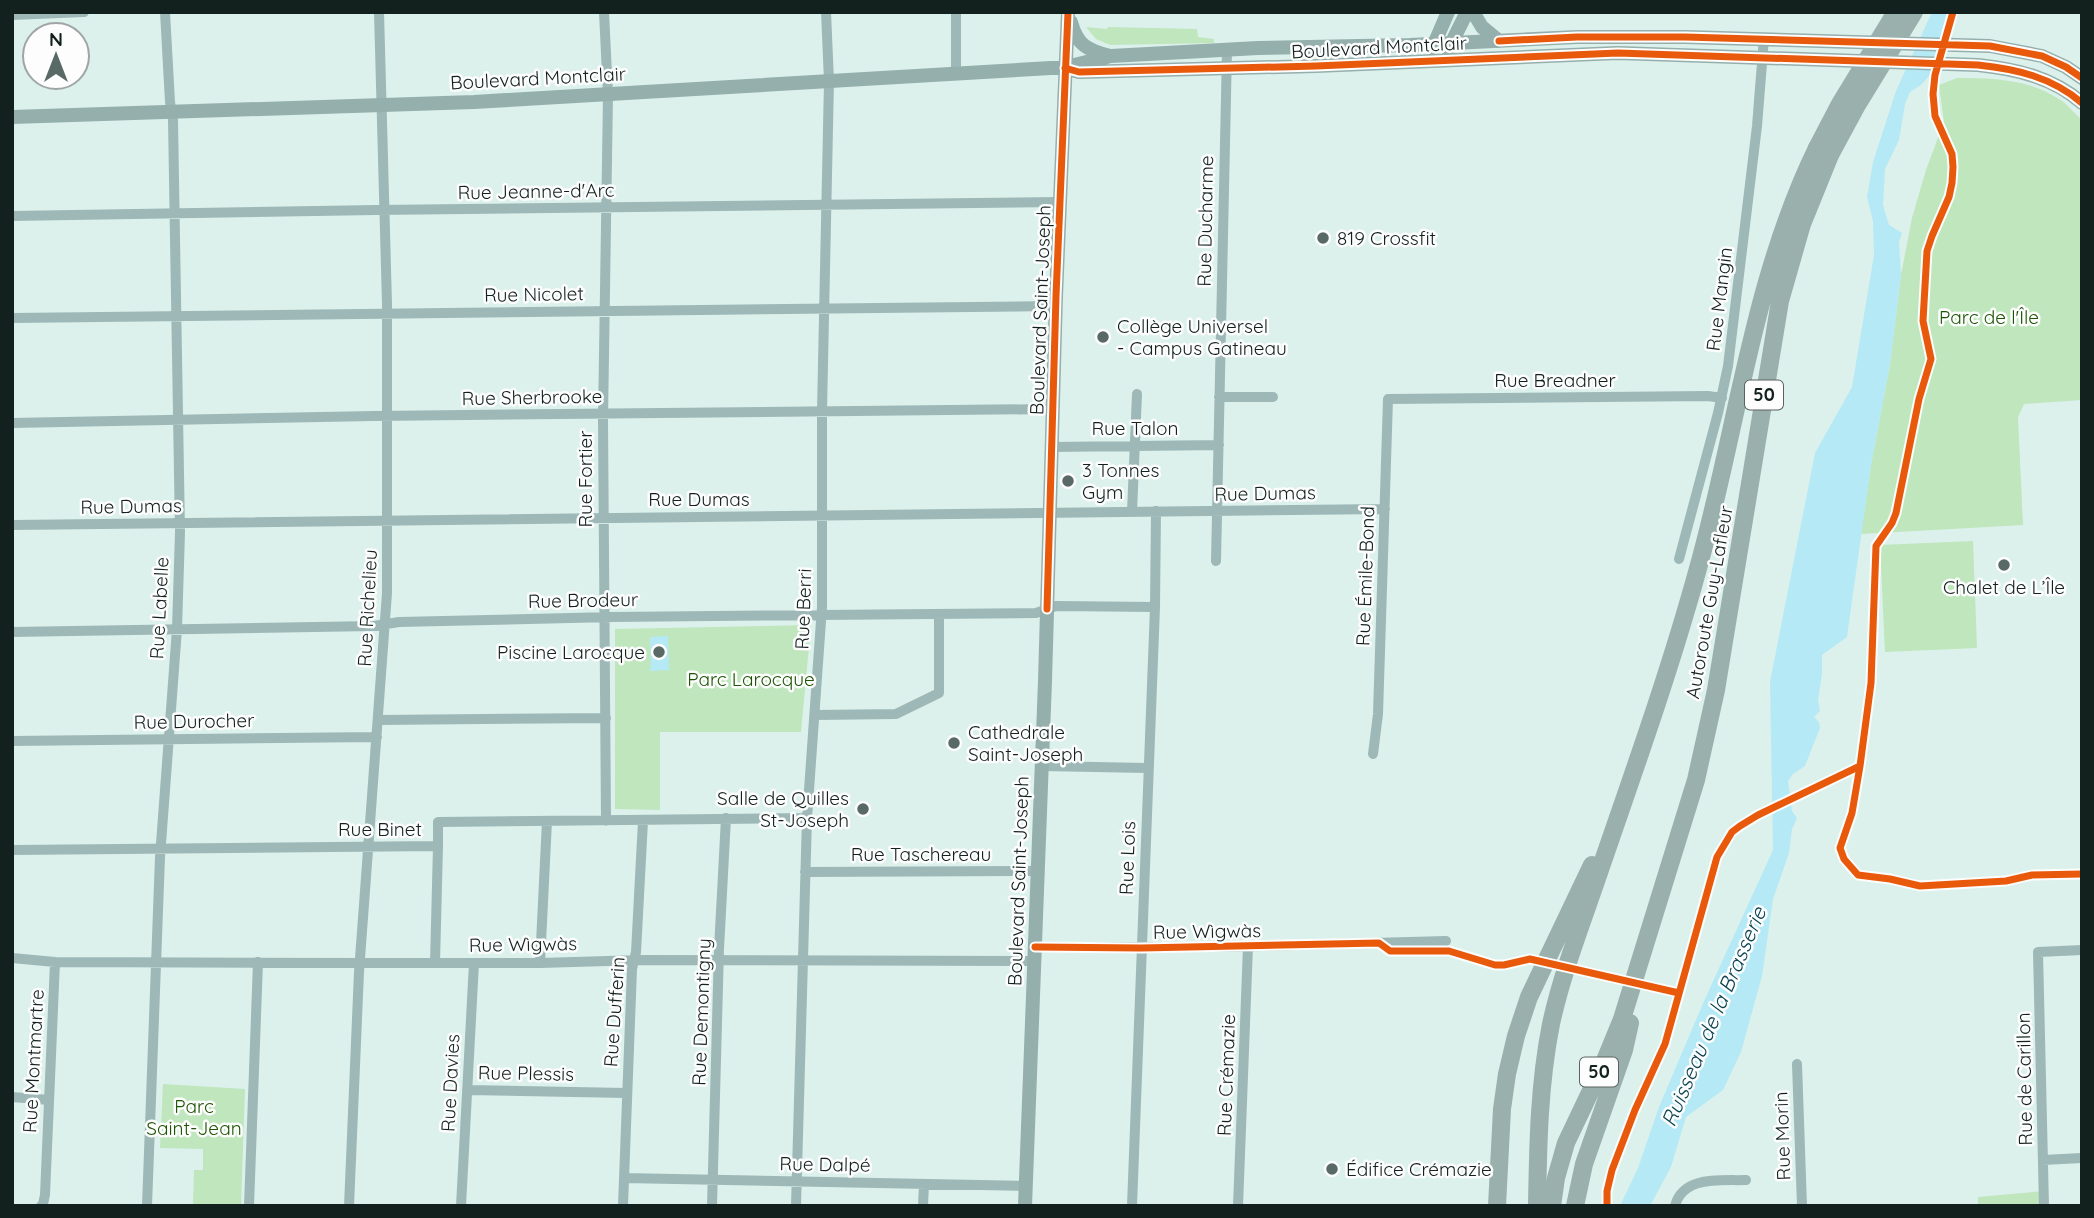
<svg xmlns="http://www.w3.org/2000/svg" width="2094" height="1218" font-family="Quicksand,sans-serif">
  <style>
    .green { fill: #bfe6bd }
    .water { fill: #b5e9f6 }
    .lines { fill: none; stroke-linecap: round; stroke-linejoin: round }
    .street { stroke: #9eb8b7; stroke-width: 10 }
    .secondary { stroke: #95afad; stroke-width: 14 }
    .highway { stroke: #9ab0ad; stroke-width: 18 }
    .highway-bridge { stroke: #9ab0ad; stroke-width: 18 }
    .cycleway-casing { stroke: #fdfdfd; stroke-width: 11 }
    .cycleway { stroke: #e8590c; stroke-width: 7 }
    .poi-dot { fill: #596a66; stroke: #fdfdfd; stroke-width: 2.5 }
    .labels { text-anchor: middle; stroke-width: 5; stroke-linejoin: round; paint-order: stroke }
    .shield { fill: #fdfdfd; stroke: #586361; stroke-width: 2 }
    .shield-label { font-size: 18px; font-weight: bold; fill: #12211e }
    .street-label { font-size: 19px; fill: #12211e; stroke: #fdfdfd }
    .poi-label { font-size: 19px; fill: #12211e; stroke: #fdfdfd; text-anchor: start }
    .park-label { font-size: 19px; fill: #1e5404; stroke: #fdfdfd }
    .water-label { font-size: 21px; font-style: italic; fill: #0c4453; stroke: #fdfdfd }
  </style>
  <rect width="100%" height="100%" fill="#dcf1ec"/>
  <path class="green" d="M1086,27L1107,29L1108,27L1197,29L1198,37L1214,39V43L1110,45L1096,39Z
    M1957,78C1993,78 2031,79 2062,101C2069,106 2075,114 2082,120V400L2024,404L2018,417L2023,525L1861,534L1871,465L1890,364L1901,275L1912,218L1926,170L1944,122L1939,85Z
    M1973,541L1977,648L1885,652L1880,545Z
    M811,625L801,732H660V810L615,809V629Z
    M163,1084L245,1089L241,1206H193L194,1170H203V1149L160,1148Z
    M2044,1191V1206H1978V1197Z"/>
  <path class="water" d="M1932,12H1947L1930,75L1921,85L1910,92L1905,104L1899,140L1885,169L1883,205L1889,225L1902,233L1899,242L1901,275L1890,364L1871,465L1847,637L1822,655V674L1818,700L1820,711L1814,717L1819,722L1820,728L1805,766L1793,774L1788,781L1792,811L1797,818L1792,829L1789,853L1773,899L1762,976L1741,1052L1723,1090L1686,1117L1671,1167L1650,1206H1620L1638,1168L1659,1107L1704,1001L1773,850L1770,682L1815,453L1852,387L1874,255L1873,221L1867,197L1873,162L1896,91Z
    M668,636L669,670L649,671L651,668L650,637Z"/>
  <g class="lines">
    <path class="street" d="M604,12L608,95L603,420L606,821
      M956,12V74
      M12,15L84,12
      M12,216L376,210L1060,202
      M12,318L1055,306
      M1219,397H1273
      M12,423L374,416L1053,409
      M1052,447L1219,445
      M1132,512L1137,394
      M12,525L1385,509
      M1679,559L1718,413L1728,366L1757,126L1764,38
      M1216,561L1227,50
      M12,632L374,626L399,622L612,617L1036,613L1056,606L1155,607
      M815,715L896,714L939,693V614
      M378,720L606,718
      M12,741L377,737
      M1373,754L1378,714L1388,399L1708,396L1722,398
      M1042,766L1147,768
      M12,850L438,846V822L807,818
      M805,872L1038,871
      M1035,947H1223L1446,941
      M12,958L55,962L369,963H540L641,960L1035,961
      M435,963L438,846
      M540,963L547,821
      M1797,1064L1802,1206
      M467,1090L626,1093
      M12,1097L49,1100
      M2043,1160L2082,1158
      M624,1178L1026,1186
      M41,1206L43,1204L45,1195L55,962
      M147,1206L160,857L177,629L180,532L173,120L170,102L165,12
      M249,1206L258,962
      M349,1206L359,972L387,593V304L379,12
      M461,1206L474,963
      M623,1206L632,969L636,952L643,821
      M712,1206L719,949L726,818
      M796,1206L807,818L822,607V411L829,81L826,12
      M923,1206L924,1184
      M1132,1206L1155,607L1156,511
      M1238,1206L1248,946
      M1675,1206C1683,1175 1721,1181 1746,1180
      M2044,1206L2038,952L2082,950"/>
    <path class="secondary" d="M1473,12L1482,27L1499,41
      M1071,22C1077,45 1087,50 1110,56
      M1432,49L1448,12
      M1448,50L1467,12
      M1066,67L1111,56L1258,48L1410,45L1577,37H1685L1990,46L2042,56L2066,67L2082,78
      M12,117L474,102L1051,68H1065L1079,72L1316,66L1618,53L1978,65C2016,69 2052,77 2082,103
      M1025,1206L1045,681L1056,296L1068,12"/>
    <path class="highway" d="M1497,1206L1502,1109L1507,1074L1516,1036L1529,997L1592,865
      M1537,1206C1538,1145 1539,1084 1551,1024C1563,969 1585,915 1603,861C1636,765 1670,670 1697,572C1737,431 1752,281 1817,148
      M1552,1206L1556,1178L1566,1143L1604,1063L1622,1019L1696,780L1716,690L1780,301L1802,224L1830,155
      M1575,1206L1584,1164L1624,1050L1630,1023"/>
    <path class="highway-bridge" d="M1817,148L1840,104L1896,12
      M1830,155L1857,105L1914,12"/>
    <defs>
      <path id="cycleway" d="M1499,41L1577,37H1685L1990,46L2042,56L2066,67L2082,78
        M1065,68L1079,72L1316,66L1618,53L1978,65C2016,69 2052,77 2082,103
        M1047,609L1056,296L1068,12
        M1860,766L1852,813L1840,848L1844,859L1858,875L1890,879L1920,886L2006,881L2032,875L2082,874
        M1035,947L1141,948L1379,943L1390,951H1449L1495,965H1504L1530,959L1679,993
        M1607,1206V1191L1612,1170L1635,1110L1665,1044L1717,857L1732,832L1740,826L1758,815L1860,766L1871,683L1876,546L1892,523L1896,513L1919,399L1931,359L1923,321L1927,251L1932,236L1949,197L1952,183L1953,167L1952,154L1935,116L1933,94L1935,75L1953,12"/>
    </defs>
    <use href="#cycleway" class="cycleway-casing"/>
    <use href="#cycleway" class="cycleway"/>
  </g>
  <g class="poi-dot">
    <circle cx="1323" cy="238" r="7"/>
    <circle cx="1103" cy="337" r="7"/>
    <circle cx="1068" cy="481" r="7"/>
    <circle cx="2004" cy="565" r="7"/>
    <circle cx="659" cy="652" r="7"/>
    <circle cx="954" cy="743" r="7"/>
    <circle cx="863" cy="809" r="7"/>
    <circle cx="1332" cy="1169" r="7"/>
  </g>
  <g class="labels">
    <g class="shield">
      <rect x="1745" y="380.5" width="38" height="29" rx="5"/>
      <rect x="1580" y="1057.5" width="38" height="29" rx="5"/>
    </g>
    <g class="shield-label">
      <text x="1764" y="401">50</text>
      <text x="1599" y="1078">50</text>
    </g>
    <g class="street-label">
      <text transform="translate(1379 47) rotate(-3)" y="7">Boulevard Montclair</text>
      <text transform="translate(538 78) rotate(-3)" y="7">Boulevard Montclair</text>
      <text transform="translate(536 191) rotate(-1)" y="7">Rue Jeanne-d'Arc</text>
      <text transform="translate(1205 221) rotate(-89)" y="7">Rue Ducharme</text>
      <text transform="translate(534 294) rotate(-1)" y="7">Rue Nicolet</text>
      <text transform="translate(1719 299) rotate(-83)" y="7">Rue Mangin</text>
      <text transform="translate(1040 310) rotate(-88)" y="7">Boulevard Saint-Joseph</text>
      <text x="1555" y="387">Rue Breadner</text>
      <text transform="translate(532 397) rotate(-1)" y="7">Rue Sherbrooke</text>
      <text x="1135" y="435">Rue Talon</text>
      <text transform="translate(585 479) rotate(-90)" y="7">Rue Fortier</text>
      <text transform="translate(1265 493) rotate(-1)" y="7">Rue Dumas</text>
      <text x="699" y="506">Rue Dumas</text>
      <text transform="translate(131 506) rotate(-1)" y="7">Rue Dumas</text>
      <text transform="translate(1365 576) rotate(-88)" y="7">Rue Émile-Bond</text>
      <text transform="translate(583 600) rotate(-1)" y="7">Rue Brodeur</text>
      <text transform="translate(1709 602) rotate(-80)" y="7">Autoroute Guy-Lafleur</text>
      <text transform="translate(159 608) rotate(-87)" y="7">Rue Labelle</text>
      <text transform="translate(367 608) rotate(-87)" y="7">Rue Richelieu</text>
      <text transform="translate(803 609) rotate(-88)" y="7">Rue Berri</text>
      <text transform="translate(194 721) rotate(-1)" y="7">Rue Durocher</text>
      <text x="380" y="836">Rue Binet</text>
      <text x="921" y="861">Rue Taschereau</text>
      <text transform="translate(1127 858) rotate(-88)" y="7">Rue Lois</text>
      <text transform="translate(1018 881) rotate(-88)" y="7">Boulevard Saint-Joseph</text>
      <text transform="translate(1207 931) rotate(-1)" y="7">Rue Wìgwàs</text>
      <text transform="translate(523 944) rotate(-1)" y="7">Rue Wìgwàs</text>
      <text transform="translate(614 1012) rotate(-86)" y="7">Rue Dufferin</text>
      <text transform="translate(701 1012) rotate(-88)" y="7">Rue Demontigny</text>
      <text transform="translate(33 1061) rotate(-87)" y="7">Rue Montmartre</text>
      <text transform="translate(526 1073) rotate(1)" y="7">Rue Plessis</text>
      <text transform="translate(1226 1075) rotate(-88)" y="7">Rue Crémazie</text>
      <text transform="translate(2024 1079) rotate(-91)" y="7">Rue de Carillon</text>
      <text transform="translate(450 1083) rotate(-87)" y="7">Rue Davies</text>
      <text transform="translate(1782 1136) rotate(-92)" y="7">Rue Morin</text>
      <text transform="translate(825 1164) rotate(1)" y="7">Rue Dalpé</text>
    </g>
    <g class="poi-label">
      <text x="1337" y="245">819 Crossfit</text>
      <text x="1117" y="333">Collège Universel<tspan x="1117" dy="22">- Campus Gatineau</tspan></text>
      <text x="1082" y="477">3 Tonnes<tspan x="1082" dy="22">Gym</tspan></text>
      <text x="2004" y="594" text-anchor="middle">Chalet de L’Île</text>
      <text x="645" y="659" text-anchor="end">Piscine Larocque</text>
      <text x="968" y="739">Cathedrale<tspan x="968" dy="22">Saint-Joseph</tspan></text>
      <text x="849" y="805" text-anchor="end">Salle de Quilles<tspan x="849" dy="22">St-Joseph</tspan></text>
      <text x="1346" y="1176">Édifice Crémazie</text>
    </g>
    <g class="park-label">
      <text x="1989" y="324">Parc de l'Île</text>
      <text x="751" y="686">Parc Larocque</text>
      <text x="194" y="1113">Parc<tspan x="194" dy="22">Saint-Jean</tspan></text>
    </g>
    <g class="water-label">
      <text transform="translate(1714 1017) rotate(-67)" y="7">Ruisseau de la Brasserie</text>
    </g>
  </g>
  <rect width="2094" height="1218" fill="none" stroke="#12211e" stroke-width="28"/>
  <g transform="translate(56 56)"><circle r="33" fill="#fdfdfd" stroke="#9fa5a4" stroke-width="2"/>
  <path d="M0-5L12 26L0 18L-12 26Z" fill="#596a66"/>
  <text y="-10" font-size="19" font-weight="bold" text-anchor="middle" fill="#12211e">N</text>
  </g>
</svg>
